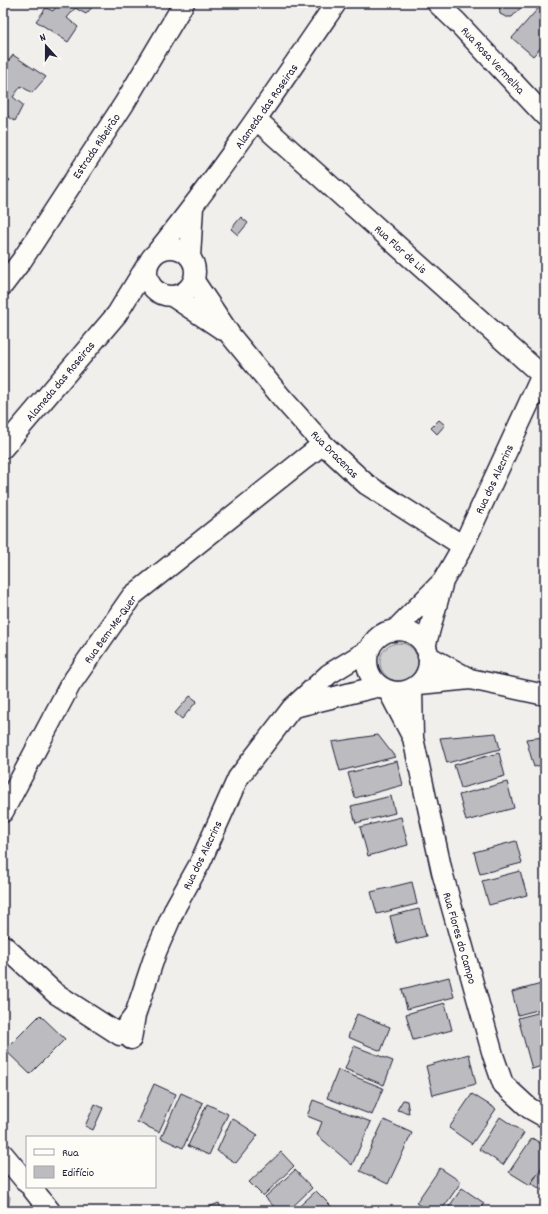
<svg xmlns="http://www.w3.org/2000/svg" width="548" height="1214" font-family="Dekko,sans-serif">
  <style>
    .green { fill: #d2d1d1; stroke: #7a7a86 }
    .building { fill: #bcbcc0; stroke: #22223b }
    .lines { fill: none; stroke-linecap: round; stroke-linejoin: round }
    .minor-casing { stroke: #22223b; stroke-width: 23 }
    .minor { stroke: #fdfcf7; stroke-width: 20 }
    .labels { text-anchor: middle; stroke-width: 3; stroke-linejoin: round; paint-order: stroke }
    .street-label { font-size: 12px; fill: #22223b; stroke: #fdfcf7 }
  </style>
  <rect width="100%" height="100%" fill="#f0efec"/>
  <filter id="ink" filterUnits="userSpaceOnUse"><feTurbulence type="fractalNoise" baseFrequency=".025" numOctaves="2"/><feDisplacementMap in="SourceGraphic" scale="8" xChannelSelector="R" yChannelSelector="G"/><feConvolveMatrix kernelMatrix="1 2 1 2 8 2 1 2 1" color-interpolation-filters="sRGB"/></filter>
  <g filter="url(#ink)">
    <path class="green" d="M380 662a19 19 0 1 1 38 0a19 19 0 1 1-38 0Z
      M3,1189L10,1197L8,1211H3Z"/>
    <path class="building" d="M59,3H96L86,14L75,8L67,18L78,27L68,42L36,21L46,8L53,11Z
      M499,3H525L512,17H506L500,14Z
      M543,3H545V43L533,56L512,38Z
      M13,55L46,77L32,93L21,86L13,97L23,105L15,121L3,113V84L6,81L3,77V68Z
      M3,176L10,180L3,188Z
      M241,217L248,223L238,235L231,229Z
      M439,420L445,425L437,434L431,428Z
      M190,696L197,701L182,719L175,713Z
      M496,733L500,749L447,763L440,738Z
      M378,735L395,757L340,771L332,742Z
      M545,737V764L534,767L526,739Z
      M499,753L505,776L461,788L454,765Z
      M397,761L403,785L355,798L348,773Z
      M545,767V786L540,768Z
      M507,782L514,808L466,821L459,795Z
      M391,796L395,813L356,823L351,806Z
      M401,817L408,845L368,856L360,827Z
      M516,841L522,863L480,874L474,852Z
      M520,871L527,895L489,905L482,881Z
      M412,882L417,904L377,914L371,892Z
      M419,909L426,936L397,944L390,916Z
      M449,977L454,997L407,1009L402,989Z
      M545,983V1008L518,1015L512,992Z
      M445,1003L452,1030L413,1040L406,1014Z
      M545,1011V1065L532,1069L518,1018Z
      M357,1014L390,1027L381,1051L348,1037Z
      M40,1015L65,1039L30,1074L5,1050Z
      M354,1046L393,1061L384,1085L345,1069Z
      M469,1054L476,1084L433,1095L426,1066Z
      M338,1070L383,1088L372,1115L327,1098Z
      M154,1084L176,1094L159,1132L137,1122Z
      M181,1093L203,1103L183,1148L161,1138Z
      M472,1094L496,1109L472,1144L449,1128Z
      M313,1100L371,1122L352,1165L317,1135L322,1122L307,1116Z
      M403,1100L407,1101L409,1113L397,1110Z
      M95,1104L103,1108L93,1130L85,1126Z
      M207,1104L228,1114L209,1155L188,1146Z
      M500,1117L524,1133L503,1165L479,1149Z
      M232,1118L258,1135L236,1163L217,1151Z
      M384,1120L412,1133L388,1184L360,1171Z
      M532,1138L545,1146V1163L530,1185L509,1172Z
      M281,1152L294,1166L263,1196L249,1182Z
      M545,1163V1192L531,1183Z
      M440,1168L461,1182L441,1211H428L416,1203Z
      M295,1170L312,1188L288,1211H278L265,1197Z
      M462,1188L484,1203L479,1211H446Z
      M316,1191L334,1209L332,1211H294Z
      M219,1203L222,1211H198Z"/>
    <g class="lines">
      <defs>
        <path id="minor" d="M437,3L457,22L545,116
          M257,120L545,378
          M147 272a24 24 0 1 1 48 0a24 24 0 1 1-48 0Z
          M157,252C222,171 278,88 336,3
          M190,257L193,207
          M194,281L231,336L282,398L323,444L366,484L463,546
          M3,285L22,260L124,104L184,3
          M172,296L223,330
          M3,448L117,314L147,265
          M367 661a31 31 0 1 1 62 0a31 31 0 1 1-62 0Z
          M394,631L443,581L463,546L542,375
          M425,647L443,581
          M428,656L470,679
          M419,684L470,679L545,695
          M388,690L413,738L412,689
          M294,707L380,686
          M413,738L442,872L493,1055L503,1084L529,1108L545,1117
          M3,812L70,685L132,596L323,444
          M3,945L55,993L120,1035L135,1015
          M131,1039L135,1015L156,952L176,906L200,863L238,778L292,708L329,674L370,649
          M3,1154L27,1183
          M31,1187L50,1211"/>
      </defs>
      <use href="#minor" class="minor-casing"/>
      <use href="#minor" class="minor"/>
    </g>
  </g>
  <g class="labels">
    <g class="street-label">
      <text transform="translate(493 60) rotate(47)" y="4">Rua Rosa Vermelha</text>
      <text transform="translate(266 106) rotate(-55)" y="4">Alameda das Roseiras</text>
      <text transform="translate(96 146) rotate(-56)" y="4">Estrada Ribeirão</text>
      <text transform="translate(401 249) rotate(42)" y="4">Rua Flor de Lis</text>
      <text transform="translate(60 381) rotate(-50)" y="4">Alameda das Roseiras</text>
      <text transform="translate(335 454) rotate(45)" y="4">Rua Dracenas</text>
      <text transform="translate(494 479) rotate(-65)" y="4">Rua dos Alecrins</text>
      <text transform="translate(110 629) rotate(-54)" y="4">Rua Bem-Me-Quer</text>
      <text transform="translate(202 855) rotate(-64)" y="4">Rua dos Alecrins</text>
      <text transform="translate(460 938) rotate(74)" y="4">Rua Flores do Campo</text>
    </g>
  </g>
  <rect width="548" height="1214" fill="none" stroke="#fdfcf7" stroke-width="16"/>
  <rect x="8" y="8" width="532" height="1198" fill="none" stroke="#22223b" stroke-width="1.5" filter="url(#ink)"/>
  <rect x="26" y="1136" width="130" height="52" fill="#fdfcf7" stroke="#a5a5ac"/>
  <rect x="34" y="1149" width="20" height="6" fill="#fdfcf7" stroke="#a5a5ac"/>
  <text x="62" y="1156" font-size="12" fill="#22223b">Rua</text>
  <rect x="34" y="1166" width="20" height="12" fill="#bcbcc0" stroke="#a5a5ac"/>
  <text x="62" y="1176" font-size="12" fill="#22223b">Edifício</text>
  <g transform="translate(46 46) rotate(339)" stroke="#fdfcf7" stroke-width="3" paint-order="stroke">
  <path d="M0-3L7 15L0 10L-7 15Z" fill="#22223b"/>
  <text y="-6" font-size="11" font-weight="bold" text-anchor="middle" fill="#22223b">N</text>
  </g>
</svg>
